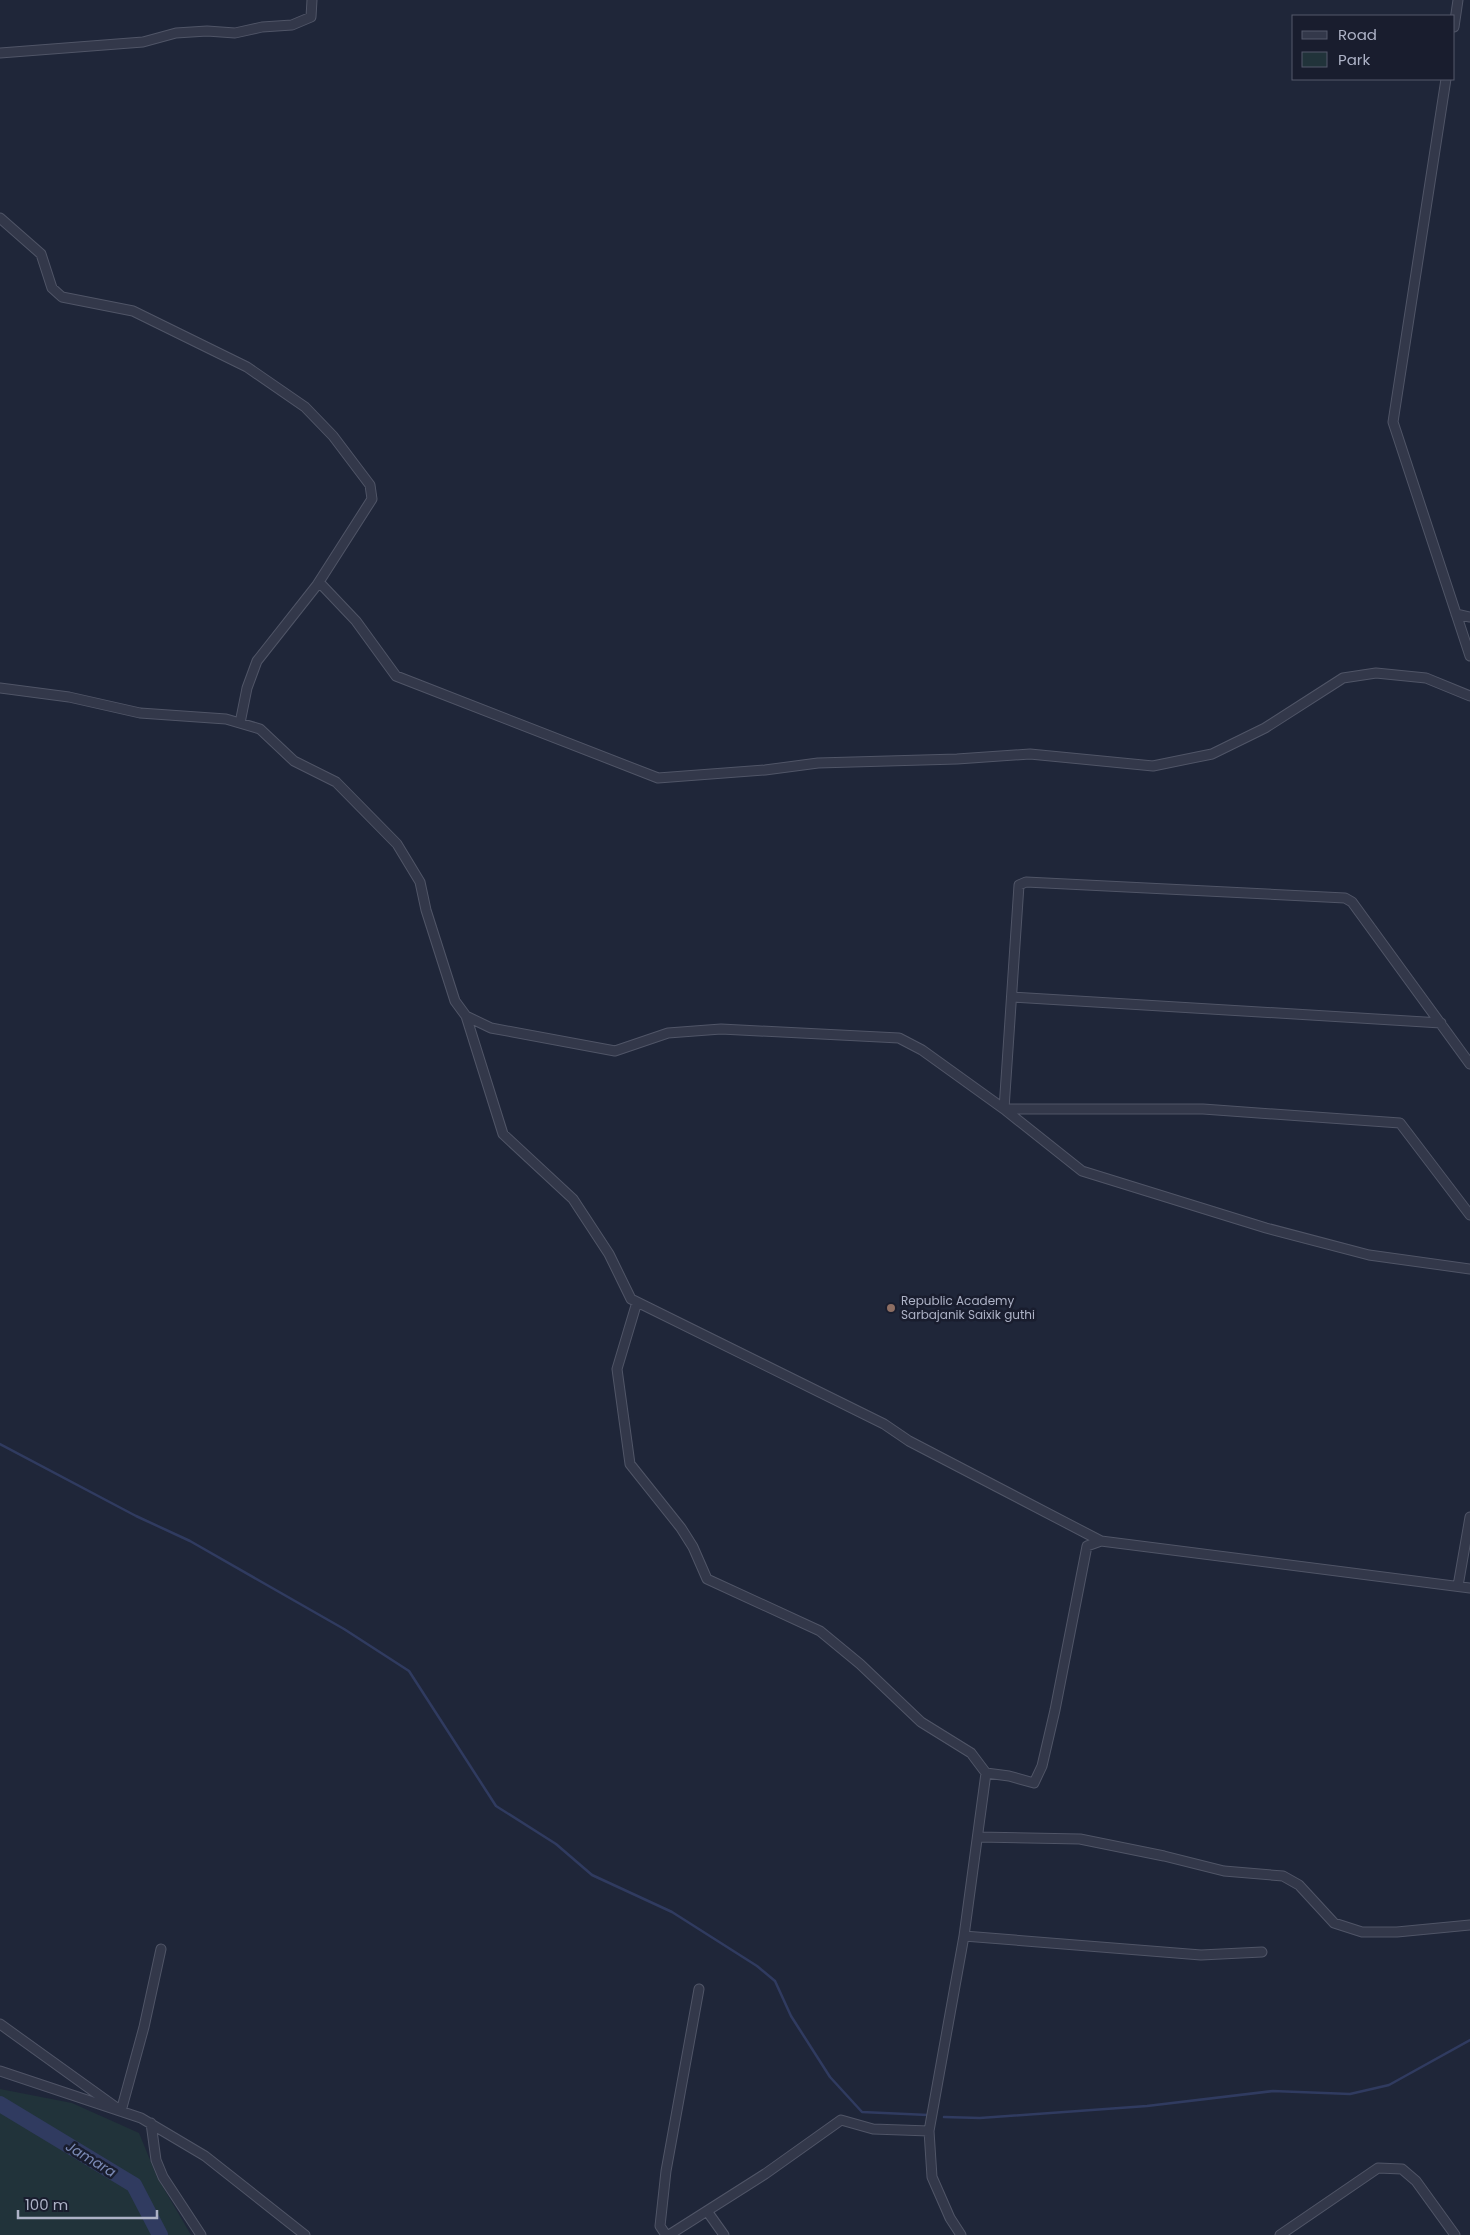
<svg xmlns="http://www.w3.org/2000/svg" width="1470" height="2235" font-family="Poppins,sans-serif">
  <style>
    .green { fill: #21333a }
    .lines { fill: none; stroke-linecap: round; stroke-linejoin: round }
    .stream { stroke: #303b60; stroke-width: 2.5 }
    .river { stroke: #303b60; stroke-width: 16 }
    .street-casing { stroke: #505567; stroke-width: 11 }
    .street { stroke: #33384a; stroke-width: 9 }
    .education-dot { fill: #8d6e63; stroke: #191d2e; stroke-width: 2 }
    .labels { text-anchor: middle; stroke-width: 5; stroke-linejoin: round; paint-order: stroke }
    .poi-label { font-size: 12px; fill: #adb2c6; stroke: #191d2e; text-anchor: start }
    .water-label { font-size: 14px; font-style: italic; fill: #7b8ab5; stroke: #191d2e }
  </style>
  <rect width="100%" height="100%" fill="#1f2639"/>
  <path class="green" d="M0,2089L72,2103L139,2133L157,2177L191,2235H0Z"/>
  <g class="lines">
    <path class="stream" d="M0,1444L136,1516L190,1541L344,1629L409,1671L496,1806L556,1844L592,1875L672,1912L757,1966L775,1981L791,2016L830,2077L862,2112L928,2115
      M944,2117L980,2118L1147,2106L1273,2091L1350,2094L1389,2085L1470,2040"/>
    <path class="river" d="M0,2104L134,2185L160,2235"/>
    <defs>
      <path id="street" d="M1454,27L1458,0
        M0,53L143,42L176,33L207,31L235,33L262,27L292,25L311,17L312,0
        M1446,79L1393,422L1470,656
        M0,218L41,254L52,288L62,297L133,311L247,367L305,407L333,436L370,485L372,499L317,585L257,661L247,688L240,723
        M319,582L356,621L396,676L658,778L765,770L818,763L957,759L1030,754L1153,766L1212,754L1265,728L1343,678L1376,673L1426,678L1470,696
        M1456,614L1470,617
        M0,688L69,697L140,713L226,719L260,729L294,761L336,782L397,844L420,882L426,910L455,1001L466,1016L491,1028L615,1051L668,1033L721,1029L899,1038L922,1050L1004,1109L1082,1171L1266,1228L1369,1255L1470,1269
        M1013,997L1441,1023
        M466,1016L503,1134L573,1199L609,1254L631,1299L884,1424L909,1441L1101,1541L1470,1588
        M1470,1064L1352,902L1345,898L1026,882L1019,885L1004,1109H1203L1400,1123L1470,1215
        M637,1302L617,1369L630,1464L681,1528L693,1547L707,1579L820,1631L860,1664L921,1722L971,1753L986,1773L1009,1776L1034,1783L1042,1766L1055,1710L1087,1546L1101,1541
        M1458,1586L1470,1517
        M978,1837L1080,1839L1164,1856L1224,1871L1283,1876L1299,1885L1334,1923L1362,1932H1397L1470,1925
        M964,1936L1201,1955L1262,1952
        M0,2024L121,2111L144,2027L161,1949
        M0,2071L141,2118L205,2156L305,2235
        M151,2123L156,2160L163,2177L201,2235
        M707,2211L724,2235
        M666,2235L660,2226L666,2171L699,1989
        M669,2235L765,2174L841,2120L873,2129L929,2131
        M961,2235L950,2218L932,2177L929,2131L964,1936L986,1773
        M1280,2235L1378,2168L1402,2169L1416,2181L1455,2235"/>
    </defs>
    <use href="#street" class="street-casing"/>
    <use href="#street" class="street"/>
  </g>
  <circle class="education-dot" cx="891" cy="1308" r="5"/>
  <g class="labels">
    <g class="poi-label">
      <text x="901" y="1305">Republic Academy<tspan x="901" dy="14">Sarbajanik Saixik guthi</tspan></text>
    </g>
    <g class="water-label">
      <text transform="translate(91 2159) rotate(31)" y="5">Jamara</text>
    </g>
  </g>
  <rect x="1292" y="15" width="162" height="65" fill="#191d2e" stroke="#54596b"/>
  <rect x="1302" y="31" width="25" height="8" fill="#33384a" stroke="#54596b"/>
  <text x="1338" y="40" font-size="15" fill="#adb2c6">Road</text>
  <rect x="1302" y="52" width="25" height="15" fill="#21333a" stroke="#54596b"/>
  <text x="1338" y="65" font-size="15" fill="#adb2c6">Park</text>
  <path d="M18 2210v8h139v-8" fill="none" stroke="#adb2c6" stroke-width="2.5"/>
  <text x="25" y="2210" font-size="15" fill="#adb2c6" stroke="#191d2e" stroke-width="4" paint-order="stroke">100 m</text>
</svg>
